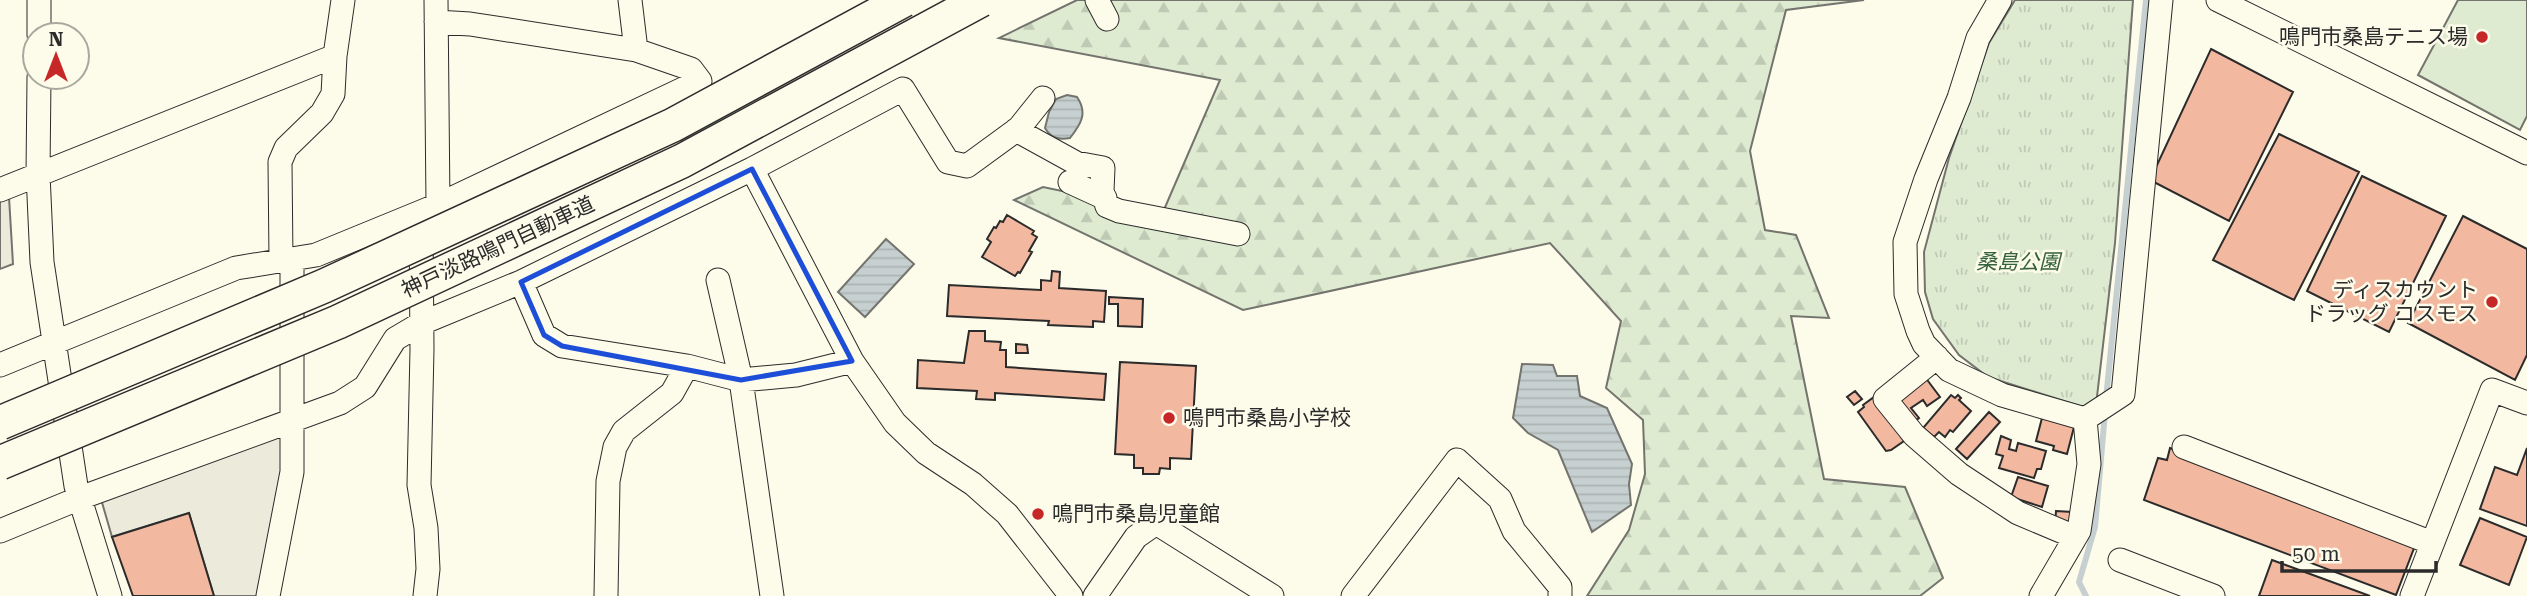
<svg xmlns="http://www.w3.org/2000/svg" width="2527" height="596" font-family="'Roboto Serif','Noto Sans JP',serif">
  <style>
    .grass { fill: url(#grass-tufts); stroke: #74746e; stroke-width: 2 }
    .forest { fill: url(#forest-firs); stroke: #74746e; stroke-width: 2 }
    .pitch { fill: #deebd1; stroke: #74746e; stroke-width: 2 }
    .parking { fill: #eceadb; stroke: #74746e; stroke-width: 2 }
    .water { fill: url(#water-rules); stroke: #74746e; stroke-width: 2 }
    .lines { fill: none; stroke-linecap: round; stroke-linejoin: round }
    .stream { stroke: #c7d0d0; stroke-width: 6 }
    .building { fill: #f2b8a0; stroke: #2b2b2b; stroke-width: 2 }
    .minor-casing { stroke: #2b2b2b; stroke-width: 25 }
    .minor { stroke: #fdfbea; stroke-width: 23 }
    .highway-bridge-casing { stroke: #2b2b2b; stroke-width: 36; stroke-linecap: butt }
    .highway-bridge { stroke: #fdfbea; stroke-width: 33 }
    .marked { fill: none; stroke: #1d4ed8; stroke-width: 5; stroke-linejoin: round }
    .poi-dot { fill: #c62828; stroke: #fdfbea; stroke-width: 2.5 }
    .labels { text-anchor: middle; stroke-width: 5; stroke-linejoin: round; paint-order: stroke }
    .poi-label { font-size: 21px; fill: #2b2b2b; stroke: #fdfbea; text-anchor: end }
    .street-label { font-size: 21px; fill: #2b2b2b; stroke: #fdfbea }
    .park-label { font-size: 21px; font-style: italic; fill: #34623c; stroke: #fdfbea }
  </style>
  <defs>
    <pattern id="grass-tufts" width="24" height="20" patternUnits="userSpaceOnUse" patternTransform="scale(1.75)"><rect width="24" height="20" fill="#deebd1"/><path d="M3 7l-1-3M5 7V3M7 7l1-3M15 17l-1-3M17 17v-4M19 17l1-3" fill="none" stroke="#bfcab4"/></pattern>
    <pattern id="forest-firs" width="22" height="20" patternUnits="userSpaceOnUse" patternTransform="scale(1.75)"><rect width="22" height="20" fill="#deebd1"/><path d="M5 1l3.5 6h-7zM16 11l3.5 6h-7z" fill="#bfcab4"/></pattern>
    <pattern id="water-rules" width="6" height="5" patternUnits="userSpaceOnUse" patternTransform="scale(1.75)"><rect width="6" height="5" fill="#c7d0d0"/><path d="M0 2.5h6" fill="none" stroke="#abb3b3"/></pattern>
  </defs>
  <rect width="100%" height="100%" fill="#fdfbea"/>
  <path class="grass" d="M2015,0H2133L2115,243L2096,405L2086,408L1988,377L1959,355L1933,319L1925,292L1924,252L1949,158L1989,43Z"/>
  <path class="forest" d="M1077,0H1864L1786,10L1750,151L1765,230L1796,235L1829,318L1791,316L1824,479L1905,487L1943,578L1920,596H1587L1629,530L1645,474L1643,420L1606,388L1621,321L1550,243L1243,310L1014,200L1043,187L1163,212L1220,80L999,38Z"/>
  <path class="pitch" d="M2458,0H2527V116L2520,130L2418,75Z"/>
  <path class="parking" d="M9,197L13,264L0,269V200Z
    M282,429L286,478L257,596H214L189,513L112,537L101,499Z"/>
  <path class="water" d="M1067,95L1077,97C1088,113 1081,124 1070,138C1058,140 1051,138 1045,128L1049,112L1056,99Z
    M886,239L914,264L865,317L838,292Z
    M1522,364L1553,365L1557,376H1577L1580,396L1607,408L1632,464L1629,484L1631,505L1592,532L1558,450L1528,433L1513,418Z"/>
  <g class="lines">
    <path class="stream" d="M2106,399L2146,0
      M2086,596L2079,582L2095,527L2105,413"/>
  </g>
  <path class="building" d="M2211,49L2293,92L2229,221L2150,180Z
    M2279,134L2359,172L2294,300L2213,260Z
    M2362,176L2446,216L2389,332L2307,291Z
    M1007,215L1034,231L1032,234L1037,237L1029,251L1032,252L1020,273L1018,272L1015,276L982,257L991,242L987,239L994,227L996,228L1000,221L1003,222Z
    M2463,216L2527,249V355L2515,380L2408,323Z
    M1052,271L1060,272L1059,288L1106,291L1104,322L1093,321V327L1048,325L1049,321L947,316L949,285L1041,290V280L1051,281Z
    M1109,297L1143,299L1142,327L1118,326V304H1109Z
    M969,331H985V341L1001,342L1000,350H1006V367L1106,374L1104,400L995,393V400L976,399L977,391L917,388L918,360L964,363Z
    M1016,344L1027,345L1028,353H1016Z
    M1120,362L1196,366L1191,459L1170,458V469L1160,468L1159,474H1143V468H1134V455L1115,454Z
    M1925,377L1940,397L1927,406L1923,400L1911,408L1919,418L1911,424L1893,401Z
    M1855,391L1862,399L1854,405L1847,397Z
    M1951,395L1955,398L1958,395L1961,398L1959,400L1971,411L1953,432L1950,430L1945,437L1939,432L1934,437L1923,428Z
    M1874,397L1903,434L1901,437L1904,441L1891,450L1886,451L1858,412L1864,407L1863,405Z
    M1989,412L2000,422L1967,459L1956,449Z
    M2042,418L2074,427L2067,454L2053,450L2054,446L2036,441Z
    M2001,436L2011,440L2009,449L2016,451L2018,443L2046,451L2041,469H2037L2034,478L1999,468L2003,456L1996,454Z
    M2170,448L2416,543L2396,595L2144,500L2158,458L2167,460Z
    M2527,448V526L2480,509L2495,467L2517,475Z
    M2018,477L2048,486L2042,507L2011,497Z
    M2056,511L2072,512L2071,526L2055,525Z
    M189,513L214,596H133L112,537Z
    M2480,518L2527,537L2509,585L2460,565Z
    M2272,560L2370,596H2259Z"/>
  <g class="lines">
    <defs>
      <path id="minor" d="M436,0L438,205
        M630,0L636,50
        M1097,0L1107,19
        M2000,0L1978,38L1959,98L1926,179L1905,242L1906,294L1918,331L1924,344L1949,370L2002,395L2085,419L2089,464L2079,531L2041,596
        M2218,0L2527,153
        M39,35V0
        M39,77L38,174L42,262L76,486L110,596
        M1016,130L1076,163L1103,168L1102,191L1107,206L1119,211L1238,234
        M752,169L852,361L895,423L926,453L973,484L1007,514L1071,596
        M1070,182L1105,198
        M0,190L335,56
        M421,229L422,349L419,485L426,528L428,569L425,596
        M281,260L280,162L286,148L322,113L333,94L335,56L343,0
        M718,280L741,380L772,596
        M521,282L544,335L562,346L687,366L741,380L796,375L852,361
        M1937,357L1885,399L1914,435L1959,474L2018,513L2075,537
        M0,365L236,268L316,255L438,205L700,81L691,69L636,50L470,24L436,22
        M2085,419L2123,394L2161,0
        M2184,447L2432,543
        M0,531L80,498L340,403L365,387L395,339L422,323L521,282L752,169L903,89L948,162L967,166L1019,128L1043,98
        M2120,560L2213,596
        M268,596L292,472V259
        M606,596L608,481L615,447L624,431L672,393L687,366
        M1095,596L1136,537L1156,523L1272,596
        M1353,596L1457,460L1500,499L1514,531L1560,587V596
        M2412,596L2492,390L2527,403"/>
    </defs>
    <use href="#minor" class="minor-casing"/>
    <use href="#minor" class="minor"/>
    <defs>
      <path id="highway-bridge" d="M0,423L324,286L673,125L904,0
        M0,463L338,322L682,161L981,0"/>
    </defs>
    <use href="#highway-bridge" class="highway-bridge-casing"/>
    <use href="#highway-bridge" class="highway-bridge"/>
  </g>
  <path class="marked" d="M752,169L852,361L741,380L562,346L544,335L521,282Z"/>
  <g class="poi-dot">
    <circle cx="2482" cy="37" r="7"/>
    <circle cx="2492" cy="302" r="7"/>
    <circle cx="1169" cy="418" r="7"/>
    <circle cx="1038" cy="514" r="7"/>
  </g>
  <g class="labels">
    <g class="poi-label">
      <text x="2468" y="44">鳴門市桑島テニス場</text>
      <text x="2478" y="297">ディスカウント<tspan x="2478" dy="24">ドラッグ コスモス</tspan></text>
      <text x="1183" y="425" text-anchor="start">鳴門市桑島小学校</text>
      <text x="1052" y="521" text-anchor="start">鳴門市桑島児童館</text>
    </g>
    <g class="street-label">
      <text transform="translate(498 247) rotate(-25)" y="7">神戸淡路鳴門自動車道</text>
    </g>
    <g class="park-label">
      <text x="2018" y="269">桑島公園</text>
    </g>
  </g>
  <g transform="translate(56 56)"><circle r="33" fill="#fdfbea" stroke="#a9a89e" stroke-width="2"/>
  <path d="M0-5L12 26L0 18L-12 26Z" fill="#c62828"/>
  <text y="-10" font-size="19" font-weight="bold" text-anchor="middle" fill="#2b2b2b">N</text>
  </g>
  <path d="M2282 561v10h154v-10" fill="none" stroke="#2b2b2b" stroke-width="3.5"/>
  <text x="2292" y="561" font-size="21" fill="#2b2b2b" stroke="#fdfbea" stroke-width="5" paint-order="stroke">50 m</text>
</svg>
